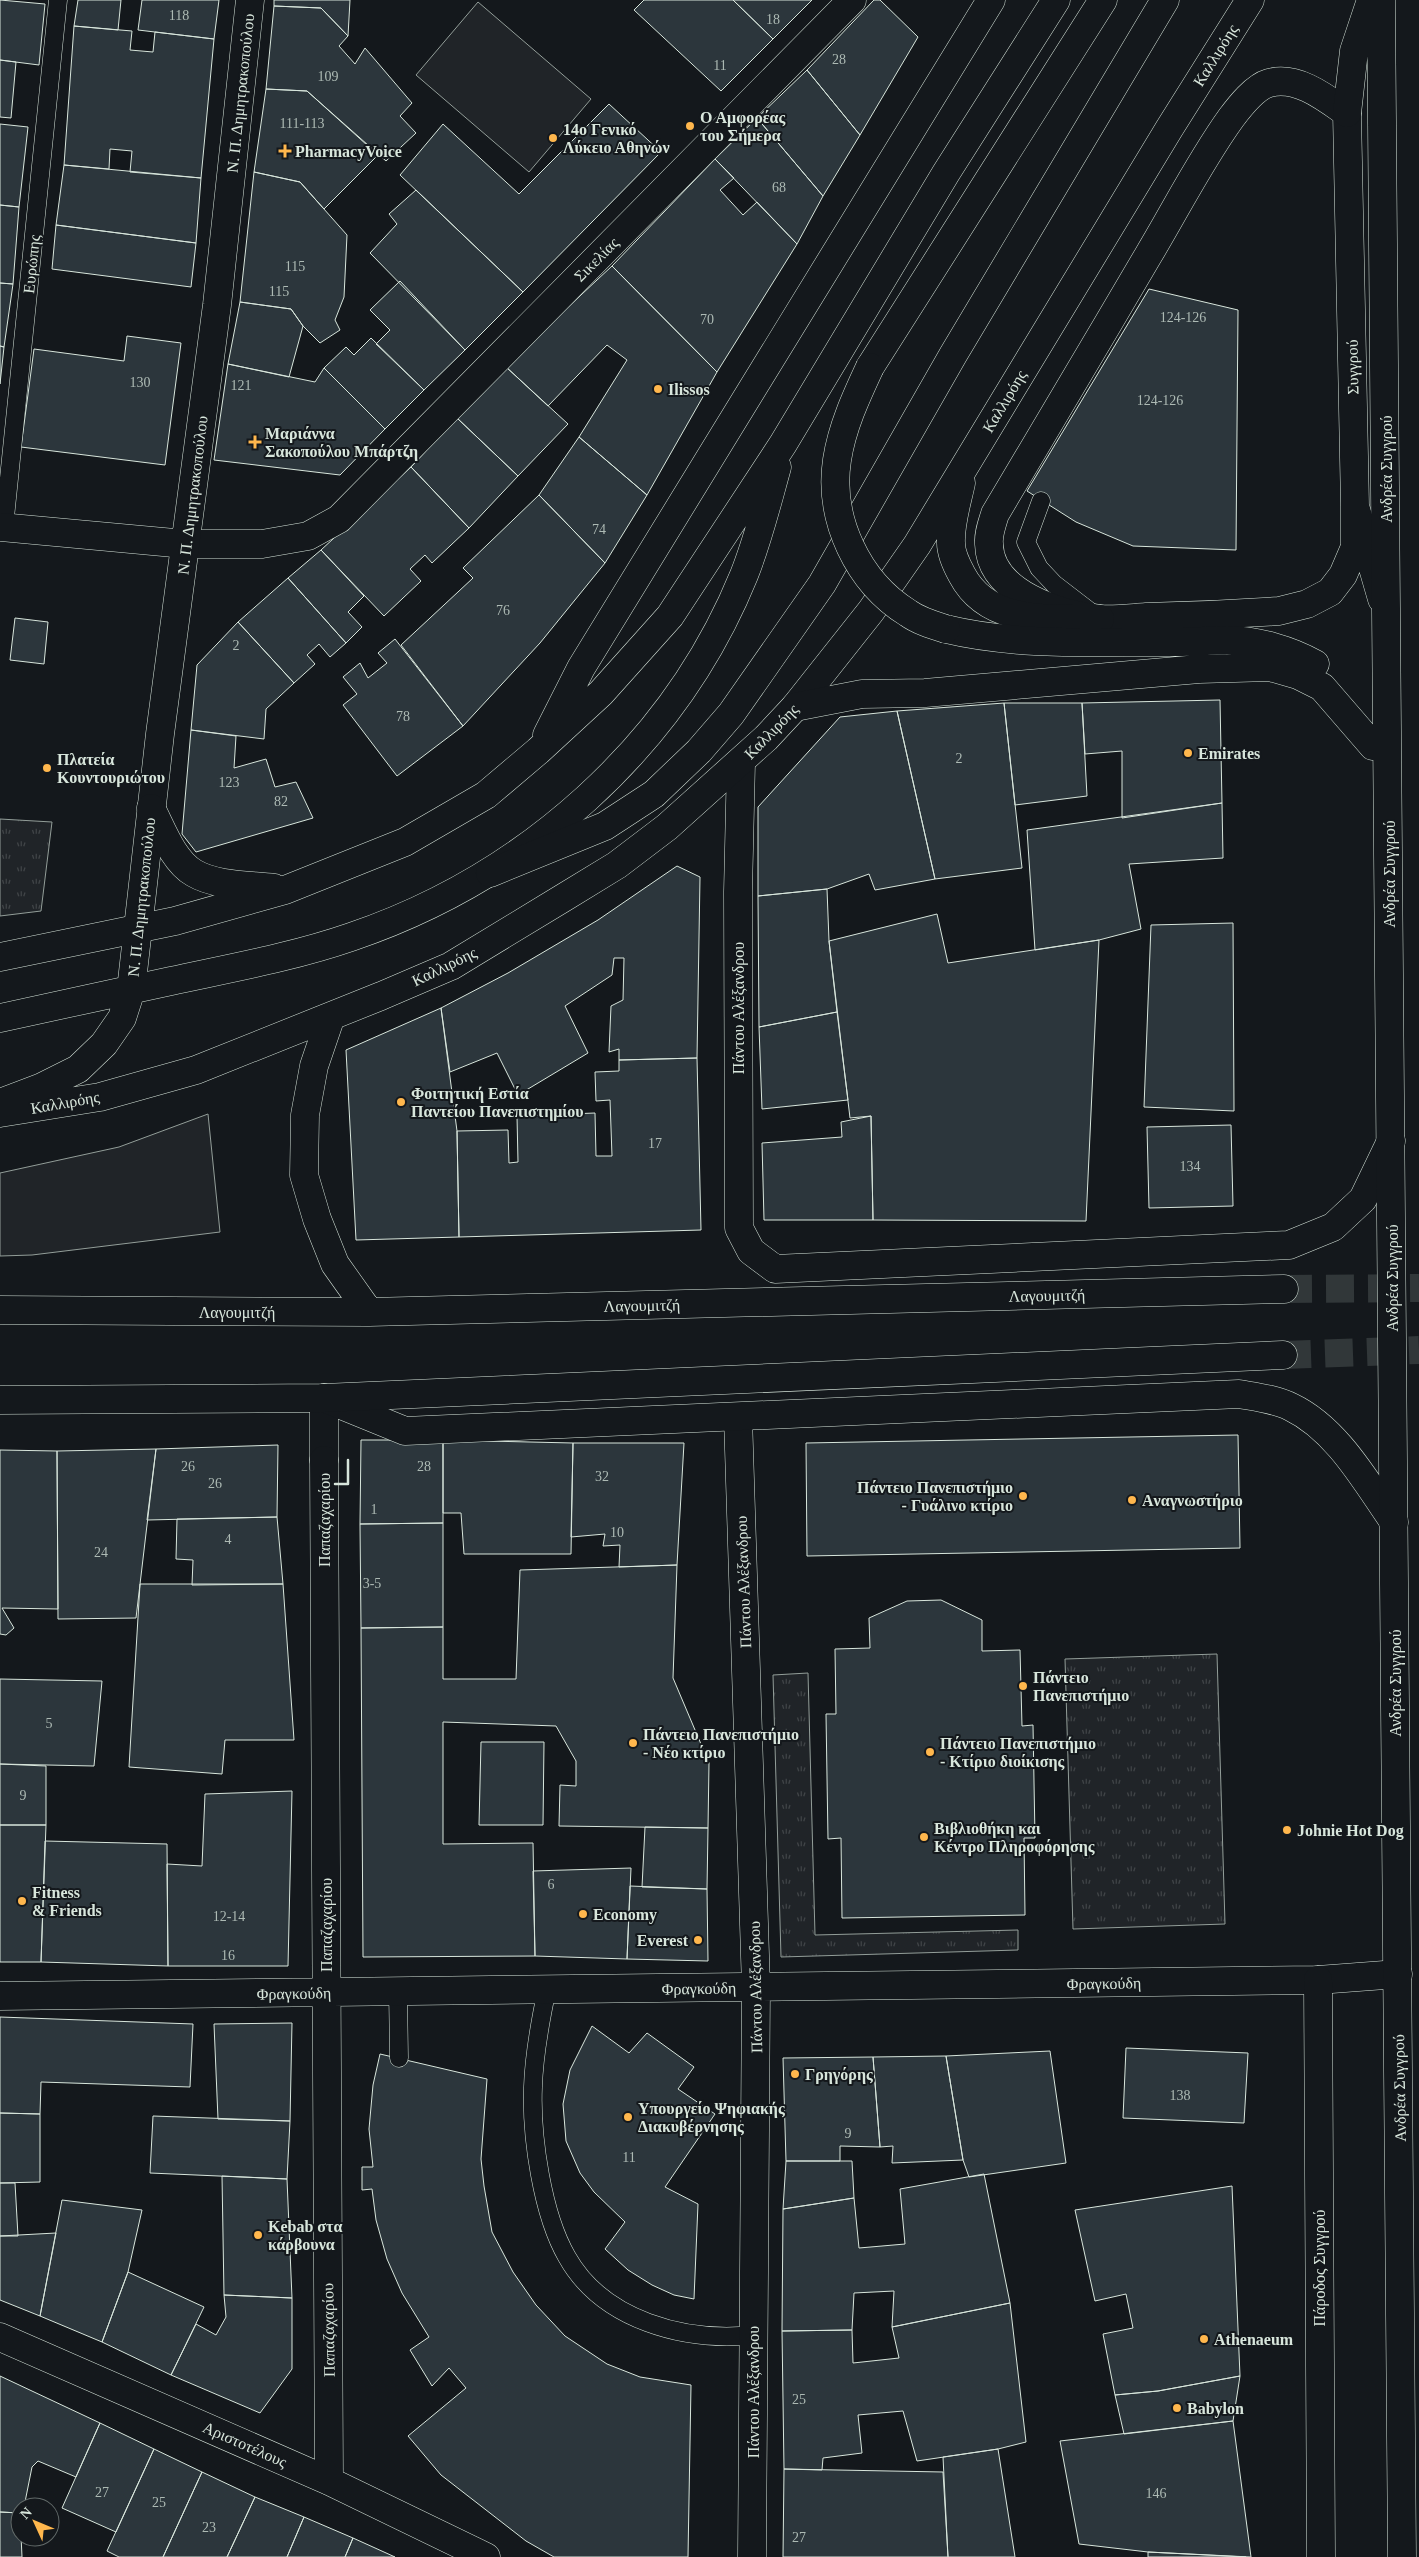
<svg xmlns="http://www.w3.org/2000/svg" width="1419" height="2557" font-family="'Times New Roman',serif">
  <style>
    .grass { fill: #202428; stroke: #939e99 }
    .park { fill: url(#park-tufts); stroke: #939e99 }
    .building { fill: #2c363c; stroke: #d8e6dc }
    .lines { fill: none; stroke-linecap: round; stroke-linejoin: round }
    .primary-tunnel { stroke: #313739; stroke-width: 28; stroke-dasharray: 28 14; stroke-linecap: butt }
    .service-casing { stroke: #d8e6dc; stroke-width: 19 }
    .pedestrian-casing { stroke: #d8e6dc; stroke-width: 29 }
    .minor-casing { stroke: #d8e6dc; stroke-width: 29 }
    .tertiary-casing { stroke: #d8e6dc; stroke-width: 29 }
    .primary-casing { stroke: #d8e6dc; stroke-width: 29 }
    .trunk-casing { stroke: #d8e6dc; stroke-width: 29 }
    .service { stroke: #14181c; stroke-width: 18 }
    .pedestrian { stroke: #14181c; stroke-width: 28 }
    .minor { stroke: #14181c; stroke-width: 28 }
    .tertiary { stroke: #14181c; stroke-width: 28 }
    .primary { stroke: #14181c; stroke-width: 28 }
    .trunk { stroke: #14181c; stroke-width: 28 }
    .trunk-bridge-casing { stroke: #d8e6dc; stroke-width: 29; stroke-linecap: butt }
    .trunk-bridge { stroke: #14181c; stroke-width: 28 }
    .wall { stroke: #d8e6dc; stroke-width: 2.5 }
    .poi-dot { fill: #ffb74d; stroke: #14181c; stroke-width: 2 }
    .labels { text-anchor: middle; stroke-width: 4; stroke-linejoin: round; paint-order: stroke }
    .number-label { font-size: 14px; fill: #adbab4 }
    .street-label { font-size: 16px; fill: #d8e6dc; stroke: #14181c }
    .poi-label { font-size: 16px; font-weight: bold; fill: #d8e6dc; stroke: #14181c; text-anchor: start }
  </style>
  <defs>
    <pattern id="park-tufts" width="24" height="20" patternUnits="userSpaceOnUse" patternTransform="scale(1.25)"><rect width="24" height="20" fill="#202428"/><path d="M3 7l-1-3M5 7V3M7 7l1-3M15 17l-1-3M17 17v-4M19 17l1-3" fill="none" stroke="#404447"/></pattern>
  </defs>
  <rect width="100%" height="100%" fill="#14181c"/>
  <path class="grass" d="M478,2L591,99L529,172L416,75Z
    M208,1114L220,1232L32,1255L0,1256V1173L119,1147Z"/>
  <path class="park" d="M0,819L52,822L41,911L0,916Z
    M1217,1654L1225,1924L1073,1929L1065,1659Z
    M808,1673L815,1935L1018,1930V1950L781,1957L773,1675Z"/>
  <path class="building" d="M0,0L45,4L39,65L0,60Z
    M78,0H121L118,30L74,26Z
    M142,0H219L214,39L138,30Z
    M274,0H350L348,36L321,8L274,6Z
    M644,0H733L773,39L721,91L634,10Z
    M733,0H812L773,39Z
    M874,0H880L918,37L860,135L807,70Z
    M274,6L321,8L348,36L339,46L355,64L365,48L412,103L400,116L416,133L386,161L307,91L266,89Z
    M74,26L132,31L130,50L153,52L155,32L214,39L201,178L130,172L132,151L110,149L109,169L64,165Z
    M0,60L16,62L11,118L0,117Z
    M807,70L860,135L823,196L757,118Z
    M266,89L307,91L378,155L324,209L300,182L254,172Z
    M609,104L661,152L523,292L400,175L443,124L519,194Z
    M757,118L823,196L797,244L715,159Z
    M0,124L28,127L19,207L0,205Z
    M715,159L734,178L720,190L743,215L757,202L797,244L717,372L612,266Z
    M64,165L201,178L196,243L56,225Z
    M254,172L300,182L347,235L344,297L335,320L340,330L320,343L303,326L291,309L240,302Z
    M416,190L523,292L465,350L370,253L397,224L389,214Z
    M0,205L19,207L13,284L0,283Z
    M56,225L196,243L191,287L52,269Z
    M612,266L717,372L647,495L579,437L627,360L607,345L548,406L505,366Z
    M400,281L465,350L424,390L376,344L390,330L370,310Z
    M0,283L13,284L4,347L0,346Z
    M1149,289L1238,310L1236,550L1133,546L1076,522L1027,491Z
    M240,302L291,309L303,326L289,377L228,364Z
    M127,336L181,343L165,465L21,447L34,349L124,361Z
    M371,338L424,390L385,429L324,368L346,347L354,355Z
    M0,346L4,347L0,384Z
    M228,364L315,382L324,368L385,429L340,475L214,460Z
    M505,366L568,424L518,476L457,418Z
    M457,418L518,476L469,528L411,467Z
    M579,437L647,495L605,563L539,495Z
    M411,467L469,528L432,563L425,555L410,569L421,581L384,616L321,550Z
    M539,495L605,563L540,643L463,726L401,645L473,578L463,568Z
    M321,550L364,596L348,612L362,627L346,643L288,578Z
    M288,578L346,643L330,657L319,644L307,655L315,664L294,683L238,622Z
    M15,618L48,622L44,664L10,660Z
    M238,622L294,683L266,709L264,739L191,730L197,665Z
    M395,639L463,726L397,776L343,705L357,694L343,677L360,663L368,678L387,663L378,653Z
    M1220,700L1222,803L1122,818V751L1085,754L1082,703Z
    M1004,703L1022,868L935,879L897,711Z
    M1004,703H1082L1087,796L1015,805Z
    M897,711L935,879L875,890L869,874L827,889L758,896V807L840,717Z
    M191,730L236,736L234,768L266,759L275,787L296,782L313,818L196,852L182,834Z
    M1222,803L1223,858L1129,864L1141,929L1099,940L1035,950L1027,830Z
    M677,866L700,877L697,1058L619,1060V1049L609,1052L611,1006L623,1000L624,958H614L612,975L565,1006L588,1053L518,1095L497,1053L450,1072L441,1008L508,973L598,920Z
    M827,889L829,941L837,1012L759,1027L758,896Z
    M937,914L948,963L1099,940L1086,1221L873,1220L871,1116L850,1118L829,941Z
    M1233,923L1234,1111L1144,1107L1151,925Z
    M441,1008L457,1131L459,1237L356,1240L346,1050Z
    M837,1012L848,1100L762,1109L759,1027Z
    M697,1058L701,1230L459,1237L457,1131L508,1130L509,1163L518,1162L517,1116L595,1113L596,1156H612L610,1100L596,1101L595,1072L619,1071V1060Z
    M871,1116L873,1220H764L762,1143L842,1137L841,1122Z
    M1231,1125L1233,1206L1149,1208L1147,1127Z
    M1238,1435L1240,1548L807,1556L806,1443Z
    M361,1440H443V1523L360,1524Z
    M443,1440L573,1443L571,1554H464L461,1513H443Z
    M573,1443H684L677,1565L619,1567L620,1545L603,1546L605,1534L571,1537Z
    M278,1445L277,1517L147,1520L156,1449Z
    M156,1449L136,1618L58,1619L57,1451Z
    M0,1450L57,1451L58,1609L2,1608L14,1628L6,1635L0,1634Z
    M277,1517L283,1584L192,1585L193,1560L176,1559L177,1519Z
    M443,1523V1627L361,1628L360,1524Z
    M677,1565L673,1678L709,1763L708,1828L559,1826L560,1785L576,1786V1761L556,1726L443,1722V1844L533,1843L535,1956L363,1957L361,1628L443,1627V1679H516L520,1570Z
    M140,1584H283L294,1740H225L222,1774L129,1767Z
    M941,1600L982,1620V1651L1020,1650L1022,1726L1033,1725L1035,1838H1024L1025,1915L842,1918L841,1838L828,1839L826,1714H836L835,1649L870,1648L869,1618L907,1601Z
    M0,1679L102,1681L94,1766L0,1764Z
    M481,1742H544L543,1825H479Z
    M0,1764L46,1766V1825H0Z
    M292,1791L288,1966H168L167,1864L202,1866L205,1794Z
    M0,1825H46L41,1962H0Z
    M645,1827L708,1828L707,1889L642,1887Z
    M45,1841L167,1844L168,1966L41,1962Z
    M631,1868L627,1959L535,1956L533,1871Z
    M630,1886L707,1889L708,1961L627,1959Z
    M0,2017L193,2024L190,2087L41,2082L40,2114L0,2113Z
    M292,2023L290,2121L218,2119L214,2024Z
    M592,2026L629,2053L647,2033L694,2067L678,2089L715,2114L665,2187L698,2204L694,2299L674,2295L652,2285L628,2270L605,2249L625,2222L594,2192L580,2173L566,2141L563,2104L570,2070Z
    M1126,2048L1248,2053L1244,2123L1123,2118Z
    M1050,2051L1066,2163L969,2177L963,2160L946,2056Z
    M380,2054L487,2079L481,2159L484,2186L492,2232L513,2272L536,2305L565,2336L607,2364L640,2377L691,2385L688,2557H554L526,2541L441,2475L408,2436L466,2388L449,2368L432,2386L410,2350L429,2337L402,2293L387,2259L376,2220L372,2189L362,2190V2167H373L369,2129L373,2085Z
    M946,2056L963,2160L892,2163L893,2146L880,2147L873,2057Z
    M873,2057L880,2147L840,2146V2161H786L783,2058Z
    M0,2113L40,2114V2182L0,2183Z
    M153,2116L290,2121L287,2179L150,2173Z
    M786,2161H852L854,2198L783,2209Z
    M984,2174L1010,2303L892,2327L894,2291L854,2293L852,2330L782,2331L783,2209L854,2198L859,2248L905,2244L900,2189Z
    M222,2176L287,2179L292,2298L224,2295Z
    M0,2183H15L18,2236H0Z
    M1232,2186L1240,2376L1158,2391L1115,2395L1103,2334L1133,2328L1126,2294L1095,2301L1075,2210Z
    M62,2200L142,2210L128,2272L102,2342L40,2316Z
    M56,2233L40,2316L0,2300V2236Z
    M128,2272L204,2307L171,2375L102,2342Z
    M224,2295L292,2298V2369L260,2413L171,2375L196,2324L216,2335L226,2317Z
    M1010,2303L1026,2442L998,2449L917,2461L903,2411L858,2415L862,2453L823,2458L822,2470L784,2469L782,2331L852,2330L853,2363L899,2358L892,2327Z
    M0,2376L100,2423L76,2477L38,2461L32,2467L24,2507H20V2513L0,2512Z
    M1240,2376L1233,2421L1124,2434L1115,2395L1158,2391Z
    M1233,2421L1251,2557L1148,2552L1079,2544L1060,2441Z
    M100,2423L154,2449L116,2532L62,2508Z
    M154,2449L202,2472L163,2557H119L107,2551Z
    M998,2449L1015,2557H948L943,2457Z
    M784,2469L943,2472L948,2557H783Z
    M202,2472L255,2497L227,2557H163Z
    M255,2497L304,2517L287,2557H227Z
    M0,2512L20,2513L22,2557H0Z
    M304,2517L353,2538L345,2557H287Z
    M353,2538L395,2557H345Z
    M1148,2552L1246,2557H1148Z"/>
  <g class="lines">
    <path class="primary-tunnel" d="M1284,1289L1419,1288
      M1283,1355L1419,1350"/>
    <defs>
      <path id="service" d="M1041,501L1026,542L1039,568L1054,584L1093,614
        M4,527L58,0
        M547,1989C540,2022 534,2054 533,2087C531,2136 542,2214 567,2257C603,2321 685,2342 753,2335
        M398,1991L399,2058"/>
      <path id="pedestrian" d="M738,1417L756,1987
        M324,1460V1398"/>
      <path id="minor" d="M1355,506V547L1343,575L1330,592L1307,604L1279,611C1235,614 1190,616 1146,617C1131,618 1115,620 1100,619C1060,615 990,593 989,544C988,534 992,524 995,514C1046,428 1098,341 1149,254C1176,209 1200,161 1231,118C1240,106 1255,87 1269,83C1297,75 1326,98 1347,113L1355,506L1382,599
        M185,544H262L308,536L339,519L852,0
        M741,762L738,892L739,1228L751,1251L775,1269L1289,1245L1333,1227L1363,1199L1391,1141
        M324,1460L329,2481
        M0,1996L1318,1980L1398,1974
        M0,2337L329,2481L486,2557
        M752,2557L756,1987"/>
      <path id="tertiary" d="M0,527L185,544
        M131,990L160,734L217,305L250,0
        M324,1398L405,1431L1239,1394C1256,1397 1275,1399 1291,1407C1337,1429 1366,1482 1394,1522
        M1318,1980L1321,2557"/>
      <path id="primary" d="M961,483C957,502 950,524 951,543C951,554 957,566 962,575C989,626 1051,618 1100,619
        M547,735L581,668L991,0
        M151,808C162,829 173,861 194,873C216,886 249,885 274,888
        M0,957L175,921L285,890L405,842L486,795L538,751L601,693L670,616L783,444L946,173L1056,0
        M331,1016L314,1066L305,1115L304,1175L317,1219L335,1264L369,1312
        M0,1018C57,1006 114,993 171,981C231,968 293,957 351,937C525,878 674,747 744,575C758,540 767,503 777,467
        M5,1101L42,1087L78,1069L104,1044L122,1018L131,990
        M0,1113L100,1097L196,1070L381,996L451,966L563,898L617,865L667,827L766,738L795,707L871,611L917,545L1169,129L1250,0
        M0,1310L369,1312L1284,1289
        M0,1400L324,1398L1283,1355"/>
      <path id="trunk" d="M1381,0L1402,2557
        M1347,113L1354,51L1371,0
        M870,367L1103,0
        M946,629C1020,647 1102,641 1178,642C1194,642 1211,640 1227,640C1256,640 1290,650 1315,664
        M795,707L862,694L925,693L1199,669L1270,667L1298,675L1322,687L1373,746
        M490,873L605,826L654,794L699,751L731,714L822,584L953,355L1165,0"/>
    </defs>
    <use href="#service" class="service-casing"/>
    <use href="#pedestrian" class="pedestrian-casing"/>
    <use href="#minor" class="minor-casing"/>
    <use href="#tertiary" class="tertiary-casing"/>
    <use href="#primary" class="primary-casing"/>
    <use href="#trunk" class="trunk-casing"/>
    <use href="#service" class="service"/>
    <use href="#pedestrian" class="pedestrian"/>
    <use href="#minor" class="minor"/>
    <use href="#tertiary" class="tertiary"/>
    <use href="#primary" class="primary"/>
    <use href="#trunk" class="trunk"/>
    <defs>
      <path id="trunk-bridge" d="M870,367C856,397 842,427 837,460C828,519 858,582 908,613C919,621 933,625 946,629"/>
    </defs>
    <use href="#trunk-bridge" class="trunk-bridge-casing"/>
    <use href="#trunk-bridge" class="trunk-bridge"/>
    <path class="wall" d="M335,1484H348V1460"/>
  </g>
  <g class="poi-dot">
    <circle cx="690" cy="126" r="5"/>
    <circle cx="553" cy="138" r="5"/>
    <path d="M282.5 143.5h5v5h5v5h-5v5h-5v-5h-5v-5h5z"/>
    <circle cx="658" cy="389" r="5"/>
    <path d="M252.5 434.5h5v5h5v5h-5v5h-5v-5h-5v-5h5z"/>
    <circle cx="1188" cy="753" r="5"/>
    <circle cx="47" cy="768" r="5"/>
    <circle cx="401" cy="1102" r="5"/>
    <circle cx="1023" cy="1496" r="5"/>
    <circle cx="1132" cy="1500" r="5"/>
    <circle cx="1023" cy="1686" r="5"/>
    <circle cx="633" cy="1743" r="5"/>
    <circle cx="930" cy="1752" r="5"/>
    <circle cx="1287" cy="1830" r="5"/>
    <circle cx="924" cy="1837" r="5"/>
    <circle cx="22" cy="1901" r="5"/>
    <circle cx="583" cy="1914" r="5"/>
    <circle cx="698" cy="1940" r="5"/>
    <circle cx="795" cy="2074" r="5"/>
    <circle cx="628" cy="2117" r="5"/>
    <circle cx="258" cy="2235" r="5"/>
    <circle cx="1204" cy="2339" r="5"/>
    <circle cx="1177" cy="2408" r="5"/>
  </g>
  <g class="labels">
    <g class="number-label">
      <text x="179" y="20">118</text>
      <text x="773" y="24">18</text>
      <text x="839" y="64">28</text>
      <text x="720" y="70">11</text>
      <text x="328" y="81">109</text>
      <text x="302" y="128">111-113</text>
      <text x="779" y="192">68</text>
      <text x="295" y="271">115</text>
      <text x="279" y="296">115</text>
      <text x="1183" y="322">124-126</text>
      <text x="707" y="324">70</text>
      <text x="140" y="387">130</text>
      <text x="241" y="390">121</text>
      <text x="1160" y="405">124-126</text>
      <text x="599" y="534">74</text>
      <text x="503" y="615">76</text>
      <text x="236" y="650">2</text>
      <text x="403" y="721">78</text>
      <text x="959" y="763">2</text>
      <text x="229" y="787">123</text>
      <text x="281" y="806">82</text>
      <text x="655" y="1148">17</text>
      <text x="1190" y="1171">134</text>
      <text x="188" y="1471">26</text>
      <text x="424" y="1471">28</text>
      <text x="602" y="1481">32</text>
      <text x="215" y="1488">26</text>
      <text x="374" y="1514">1</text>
      <text x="617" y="1537">10</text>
      <text x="228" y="1544">4</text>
      <text x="101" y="1557">24</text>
      <text x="372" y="1588">3-5</text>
      <text x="49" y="1728">5</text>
      <text x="23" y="1800">9</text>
      <text x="551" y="1889">6</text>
      <text x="229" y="1921">12-14</text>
      <text x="228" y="1960">16</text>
      <text x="1180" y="2100">138</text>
      <text x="848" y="2138">9</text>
      <text x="629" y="2162">11</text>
      <text x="799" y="2404">25</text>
      <text x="102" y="2497">27</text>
      <text x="1156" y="2498">146</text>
      <text x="159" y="2507">25</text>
      <text x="209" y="2532">23</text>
      <text x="799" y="2542">27</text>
    </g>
    <g class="street-label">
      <text transform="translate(1215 55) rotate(-58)" y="6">Καλλιρόης</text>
      <text transform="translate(240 93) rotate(-84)" y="6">Ν. Π. Δημητρακοπούλου</text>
      <text transform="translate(596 259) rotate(-45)" y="6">Σικελίας</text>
      <text transform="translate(31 264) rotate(-84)" y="6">Ευρώπης</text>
      <text transform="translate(1352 367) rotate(-91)" y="6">Συγγρού</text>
      <text transform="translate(1004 401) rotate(-59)" y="6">Καλλιρόης</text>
      <text transform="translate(1386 469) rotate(-90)" y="6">Ανδρέα Συγγρού</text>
      <text transform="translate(192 495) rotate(-83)" y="6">Ν. Π. Δημητρακοπούλου</text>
      <text transform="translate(771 731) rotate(-46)" y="6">Καλλιρόης</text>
      <text transform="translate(1389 874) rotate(-90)" y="6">Ανδρέα Συγγρού</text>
      <text transform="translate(141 897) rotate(-84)" y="6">Ν. Π. Δημητρακοπούλου</text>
      <text transform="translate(444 966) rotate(-26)" y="6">Καλλιρόης</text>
      <text transform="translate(738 1008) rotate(-90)" y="6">Πάντου Αλέξανδρου</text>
      <text transform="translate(65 1102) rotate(-10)" y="6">Καλλιρόης</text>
      <text transform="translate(1392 1278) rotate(-90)" y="6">Ανδρέα Συγγρού</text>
      <text transform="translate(1047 1295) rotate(-1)" y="6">Λαγουμιτζή</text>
      <text transform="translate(642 1305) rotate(-1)" y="6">Λαγουμιτζή</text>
      <text x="237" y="1318">Λαγουμιτζή</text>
      <text transform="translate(324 1520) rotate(-90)" y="6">Παπαζαχαρίου</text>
      <text transform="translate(743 1582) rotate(-92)" y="6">Πάντου Αλέξανδρου</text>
      <text transform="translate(1395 1683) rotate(-90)" y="6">Ανδρέα Συγγρού</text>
      <text transform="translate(326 1925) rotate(-90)" y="6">Παπαζαχαρίου</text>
      <text transform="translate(1104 1983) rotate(-1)" y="6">Φραγκούδη</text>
      <text transform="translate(755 1987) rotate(-91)" y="6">Πάντου Αλέξανδρου</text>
      <text transform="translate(699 1988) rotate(-1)" y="6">Φραγκούδη</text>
      <text transform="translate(294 1993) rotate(-1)" y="6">Φραγκούδη</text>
      <text transform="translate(1399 2088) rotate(-91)" y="6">Ανδρέα Συγγρού</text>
      <text transform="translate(1319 2268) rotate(-90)" y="6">Πάροδος Συγγρού</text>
      <text transform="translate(328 2330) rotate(-91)" y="6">Παπαζαχαρίου</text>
      <text transform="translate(753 2392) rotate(-90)" y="6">Πάντου Αλέξανδρου</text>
      <text transform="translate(245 2444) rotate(24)" y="6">Αριστοτέλους</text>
    </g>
    <g class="poi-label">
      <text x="700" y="123">Ο Αμφορέας<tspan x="700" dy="18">του Σήμερα</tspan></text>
      <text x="563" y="135">14ο Γενικό<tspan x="563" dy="18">Λύκειο Αθηνών</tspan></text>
      <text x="295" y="157">PharmacyVoice</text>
      <text x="668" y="395">Ilissos</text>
      <text x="265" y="439">Μαριάννα<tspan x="265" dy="18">Σακοπούλου Μπάρτζη</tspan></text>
      <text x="1198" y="759">Emirates</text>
      <text x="57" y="765">Πλατεία<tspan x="57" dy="18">Κουντουριώτου</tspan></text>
      <text x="411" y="1099">Φοιτητική Εστία<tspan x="411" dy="18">Παντείου Πανεπιστημίου</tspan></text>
      <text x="1013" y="1493" text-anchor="end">Πάντειο Πανεπιστήμιο<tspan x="1013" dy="18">- Γυάλινο κτίριο</tspan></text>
      <text x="1142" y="1506">Aναγνωστήριο</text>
      <text x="1033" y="1683">Πάντειο<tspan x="1033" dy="18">Πανεπιστήμιο</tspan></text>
      <text x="643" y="1740">Πάντειο Πανεπιστήμιο<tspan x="643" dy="18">- Νέο κτίριο</tspan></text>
      <text x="940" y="1749">Πάντειο Πανεπιστήμιο<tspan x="940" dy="18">- Κτίριο διοίκισης</tspan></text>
      <text x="934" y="1834">Βιβλιοθήκη και<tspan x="934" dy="18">Κέντρο Πληροφόρησης</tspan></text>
      <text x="1297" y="1836">Johnie Hot Dog</text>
      <text x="32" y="1898">Fitness<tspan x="32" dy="18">&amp; Friends</tspan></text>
      <text x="593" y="1920">Economy</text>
      <text x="688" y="1946" text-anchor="end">Everest</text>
      <text x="805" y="2080">Γρηγόρης</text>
      <text x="638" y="2114">Υπουργείο Ψηφιακής<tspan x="638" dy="18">Διακυβέρνησης</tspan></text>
      <text x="268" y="2232">Kebab στα<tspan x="268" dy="18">κάρβουνα</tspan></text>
      <text x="1214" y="2345">Athenaeum</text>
      <text x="1187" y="2414">Babylon</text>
    </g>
  </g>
  <g transform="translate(35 2522) rotate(314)"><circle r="24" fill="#14181c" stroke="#626a69"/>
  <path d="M0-4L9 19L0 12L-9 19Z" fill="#ffb74d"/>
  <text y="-8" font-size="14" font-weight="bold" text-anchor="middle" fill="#d8e6dc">N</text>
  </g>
</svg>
